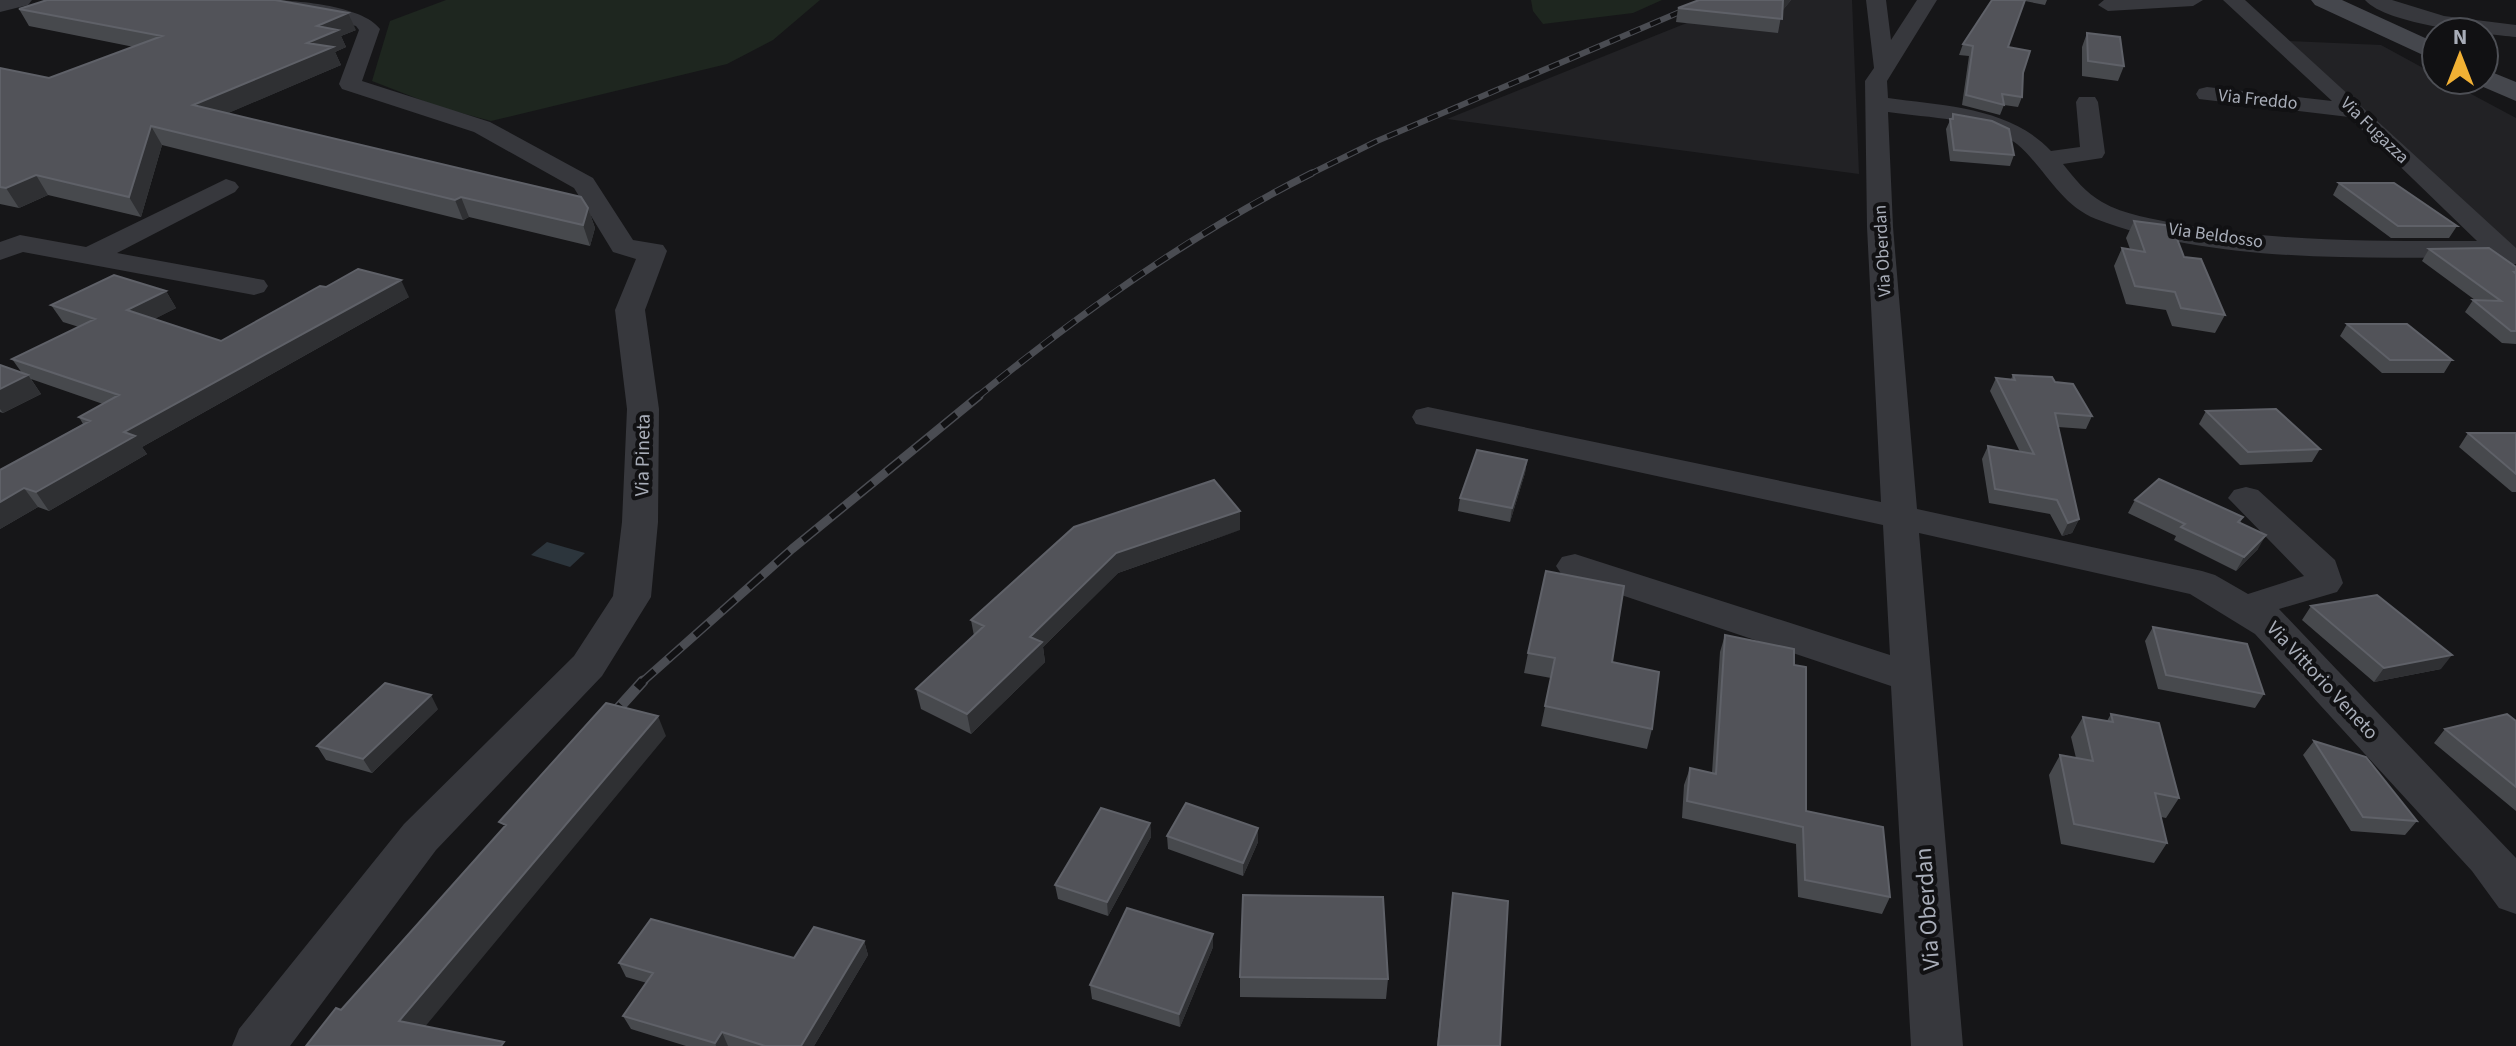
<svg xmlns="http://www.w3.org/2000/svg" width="2516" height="1046" font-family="'Source Sans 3',sans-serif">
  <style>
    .built { fill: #222225 }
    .green { fill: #1e261f }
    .water { fill: #2c353c }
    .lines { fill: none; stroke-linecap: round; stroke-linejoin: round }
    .minor { fill: #37383d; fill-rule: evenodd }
    .tertiary { fill: #37383d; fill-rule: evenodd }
    .secondary { fill: #45474d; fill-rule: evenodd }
    .rail-far3-casing { stroke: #4a4c52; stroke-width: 6 }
    .rail-far2-casing { stroke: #4a4c52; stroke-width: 7 }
    .rail-far1-casing { stroke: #4a4c52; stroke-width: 9 }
    .rail-casing { stroke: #4a4c52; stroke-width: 11 }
    .rail-far3 { stroke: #111113; stroke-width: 4; stroke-dasharray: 11; stroke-linecap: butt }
    .rail-far2 { stroke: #111113; stroke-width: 5; stroke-dasharray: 14; stroke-linecap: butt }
    .rail-far1 { stroke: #111113; stroke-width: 6; stroke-dasharray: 18; stroke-linecap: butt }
    .rail { stroke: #111113; stroke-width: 8; stroke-dasharray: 23; stroke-linecap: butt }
    .wall { fill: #47494d }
    .shaded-wall { fill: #2f3033 }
    .building { fill: #525359; stroke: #5f6168; stroke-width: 2 }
    .labels { text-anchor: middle; stroke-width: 8; stroke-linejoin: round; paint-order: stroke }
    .far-street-label { font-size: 18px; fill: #a8adb8; stroke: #111113 }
    .street-label { font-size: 20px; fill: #a8adb8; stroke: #111113 }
    .near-street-label { font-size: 24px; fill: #a8adb8; stroke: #111113 }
  </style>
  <rect width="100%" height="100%" fill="#161618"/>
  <path class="built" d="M1744,0H1852L1859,174L1447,119Z
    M2289,41L2381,45L2436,75V80H2445L2516,118V250Z"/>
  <path class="green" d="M446,0H820L773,40L727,64L491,121L439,107L372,81L390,21Z
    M1531,0H1662L1633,13L1543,24L1533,11Z"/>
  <path class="water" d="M547,542L585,553L570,567L531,555Z"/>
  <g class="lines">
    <path class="minor" d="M265,0C294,0 362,5 380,29L362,81L490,122L593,178L633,240L663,245L667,251L645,310L659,409L658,522L651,597L602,676L436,850L290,1046H232L239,1029L404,824L574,656L613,596L622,522L627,409L615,310L636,259L613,252L574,188L474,132L342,89L339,84L359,30L356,26L268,4Z
      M1866,0H1886L1891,40L1917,0H1937L1887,81L1888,98C1944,106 2010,107 2051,151L2080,147L2076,102L2079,97H2095L2098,102L2105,153L2102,158L2063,164C2074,178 2086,193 2102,202C2124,215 2154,219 2179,224C2277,242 2378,241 2477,241L2349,117L2199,99L2196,94L2199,89L2207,87L2332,101L2223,0H2245L2516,248V264L2510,265L2494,257C2369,258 2214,264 2096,219C2060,205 2045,168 2017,144C1985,118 1928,118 1888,112L1893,227L1917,509L2202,571L2215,575L2248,594L2304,576L2228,498L2234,490L2246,487L2258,490L2335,560L2343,583L2337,592L2279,609L2516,858V914L2499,908L2472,871L2255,634L2190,594L1919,533L1963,1046H1911L1891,686L1562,575L1556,566L1562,557L1575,554L1890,655L1883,525L1416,424L1412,417L1416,410L1428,407L1881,502L1867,227L1865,81L1874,68Z
      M2104,0H2203L2193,6L2108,11L2098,5Z
      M2365,0H2392L2444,16L2516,25V37C2485,34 2387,25 2365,0Z
      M226,179L235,182L239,187L235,192L117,253L264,280L268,286L264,292L254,295L23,252L0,260V242L20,235L86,247Z"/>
    <path class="tertiary" d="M0,0H32L28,5L0,12Z"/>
    <path class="secondary" d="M2311,0H2342L2436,43V61L2315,5Z
      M2484,69L2516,82V101L2474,83L2473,80H2484Z"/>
    <defs>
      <path id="rail-far3" d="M1308,175L1377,141L1708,0"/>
      <path id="rail-far2" d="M976,398C1080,313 1192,233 1312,173"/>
      <path id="rail-far1" d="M641,683L792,549L979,396"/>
      <path id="rail" d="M606,722L643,681"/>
    </defs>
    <use href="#rail-far3" class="rail-far3-casing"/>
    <use href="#rail-far2" class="rail-far2-casing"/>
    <use href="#rail-far1" class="rail-far1-casing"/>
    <use href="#rail" class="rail-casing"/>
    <use href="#rail-far3" class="rail-far3"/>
    <use href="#rail-far2" class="rail-far2"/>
    <use href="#rail-far1" class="rail-far1"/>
    <use href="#rail" class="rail"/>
  </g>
  <path class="wall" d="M1699,0H1791L1782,11L1778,33L1676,22L1678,8Z
    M1992,0H2047L2045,5L2025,1L2008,47L2023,73L2022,97L2018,107L2004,105L2000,115L1962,105L1969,56L1959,55L1963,44Z
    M19,9L356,30L341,36L346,47L335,52L341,65L228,113L588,208L595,228L590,246L469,217L463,220L162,145L141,217L48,195L19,208L0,204V68L49,78L134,47L29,26Z
    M2087,33L2124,66L2118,81L2082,76V47Z
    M1953,114L2014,155L2010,166L1950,161L1946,129Z
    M2339,183L2457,226L2449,238H2391L2333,195Z
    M2134,221L2184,257L2225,315L2215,333L2172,326L2166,310L2126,304L2114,266L2122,248L2130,249L2126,238Z
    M2429,249L2516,267V344L2502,343L2465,312L2473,300H2475L2422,261Z
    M326,287L409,297L142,447L147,454L49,511L38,507L0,529V470L83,424L79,417L103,404L31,379L41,394L3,413L0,412V365L22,373L12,359L79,327L63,322L51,305L166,291L176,308L154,319L221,341Z
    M2347,324L2452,360L2444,373H2382L2340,336Z
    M2013,375L2055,382L2092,416L2086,429L2058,427L2079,519L2072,533L2062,536L2050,514L1989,503L1982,459L1988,446L2020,452L1990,391L1996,378L2011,379Z
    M2206,411L2320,449L2312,462L2240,465L2199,424Z
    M2468,433H2516V492H2512L2459,447Z
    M1527,460L1525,473L1510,522L1458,511L1460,498Z
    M2135,500L2243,517L2240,523L2258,549L2236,571L2174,540L2176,536L2128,513Z
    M1240,530L1118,573L1043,647L1045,662L971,734L921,709L916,689L974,636L971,620Z
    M2311,606L2441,669L2374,682L2302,620Z
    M2153,627L2264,694L2255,708L2158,689L2145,641Z
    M1725,635L1794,665L1806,811L1890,897L1882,914L1798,897L1796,844L1682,818L1684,785L1690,768L1712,773L1720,652Z
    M1528,653L1612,662L1652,729L1647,749L1541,726L1551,678L1524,673Z
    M438,709L372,773L326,760L317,746Z
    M2111,714L2179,798L2166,818L2161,817L2167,843L2154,863L2061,844L2049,775L2060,755L2076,758L2071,737L2083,717L2107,721Z
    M2516,721V811L2434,743L2445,729Z
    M2314,741L2417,821L2405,835L2351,831L2303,755Z
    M1150,823L1151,837L1108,916L1058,899L1055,885Z
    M1167,836L1258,842L1243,876L1168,849Z
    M1453,893L1500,1046H1437Z
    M864,941L868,955L814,1046H686L631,1029L623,1016L647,983L626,977L619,963L794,958Z
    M1213,947L1180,1027L1092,999L1090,985Z
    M1240,977L1388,979L1386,999L1240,997Z"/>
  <path class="shaded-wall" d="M1783,0H1791L1779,15Z
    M348,13L356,30L341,36L346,47L335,52L341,65L203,124L193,105L307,43L317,26Z
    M151,126L162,145L141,217L129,197Z
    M36,175L48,195L19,208L6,188Z
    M461,197L469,217L463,220L455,200Z
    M588,208L595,228L590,246L583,225Z
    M401,280L409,297L142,447L147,454L49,511L36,492L124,432Z
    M166,291L176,308L137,328L127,310Z
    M28,375L41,394L3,413L0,409V389Z
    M1527,460L1525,473L1510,522L1512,508Z
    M24,488L38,507L0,529V502Z
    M1240,511V530L1118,573L1043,647L1045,662L971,734L967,714L1030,637L1116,553Z
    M2079,519L2072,533L2062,536L2068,523Z
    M2266,535L2258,549L2236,571L2244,557Z
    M2452,655L2441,669L2374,682L2384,668Z
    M431,695L438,709L372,773L363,759Z
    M658,716L666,736L414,1040L399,1021Z
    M1150,823L1151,837L1108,916L1107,902Z
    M1258,828V842L1243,876V863Z
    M1213,934V947L1180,1027L1179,1014Z
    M864,941L868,955L814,1046H801Z
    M722,1032L728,1046H716L715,1043Z"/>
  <path class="building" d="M47,0H275L348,13L317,26L338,30L307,43L333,47L193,105L581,197L588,208L583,225L461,197L455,200L151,126L129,197L36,175L6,188L0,187V68L49,78L162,36L19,9Z
    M1699,0H1783L1782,19L1678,8Z
    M1992,0H2025L2008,47L2030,51L2023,73L2022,97L2002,94L2004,105L1966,95L1973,46L1963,44Z
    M2087,33L2120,37L2124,66L2088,61Z
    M1953,114L1992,121L2009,129L2014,155L1954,150L1950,119H1953Z
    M2339,183H2394L2457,226H2398Z
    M2134,221L2172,226L2184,257L2201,259L2225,315L2181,308L2175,292L2135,286L2122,248L2145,252Z
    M2489,248L2516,267V272H2514L2516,274V331H2511L2473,300L2501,301L2429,249Z
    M358,269L401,280L124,432L135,436L36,492L24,488L0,502V470L90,421L79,417L119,395L12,359L95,319L51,305L114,275L166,291L127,310L221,341L320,286L326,287Z
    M2347,324H2407L2452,360H2390Z
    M0,365L28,375L0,389Z
    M2013,375L2052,377L2055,382L2073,384L2092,416L2055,413L2079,519L2068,523L2057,500L1995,489L1988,446L2034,454L1996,378L2015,380Z
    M2276,409L2320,449L2248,452L2206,411Z
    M2468,433H2516V474Z
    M1477,450L1527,460L1512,508L1460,498Z
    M2159,479L2243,517L2238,522L2266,535L2244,557L2181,527L2185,524L2135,500Z
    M1214,480L1240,511L1116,553L1030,637L1042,642L967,714L916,689L984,626L971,620L1074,527Z
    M1546,571L1624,586L1612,662L1659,672L1652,729L1545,706L1555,658L1528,653Z
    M2377,595L2452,655L2384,668L2311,606Z
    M2153,627L2247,644L2264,694L2166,675Z
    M1725,635L1794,649V665L1806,667V811L1883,827L1890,897L1805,880L1803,827L1687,801L1690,768L1716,774Z
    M385,683L431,695L363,759L317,746Z
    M606,703L658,716L399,1021L504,1042L501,1046H306L336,1008L341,1010L506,825L499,822Z
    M2111,714L2159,723L2179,798L2155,793L2167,843L2074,824L2060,755L2093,761L2083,717L2113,722Z
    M2507,714L2516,721V787L2445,729Z
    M2314,741L2366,757L2417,821L2363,817Z
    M1186,803L1258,828L1243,863L1167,836Z
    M1101,808L1150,823L1107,902L1055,885Z
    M1453,893L1508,901L1500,1046H1438Z
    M1243,895L1383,897L1388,979L1240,977Z
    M1127,908L1213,934L1179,1014L1090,985Z
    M651,919L794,958L814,927L864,941L801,1046H765L722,1032L715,1043L623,1016L653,973L619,963Z"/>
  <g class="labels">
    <g class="far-street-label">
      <text transform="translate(2258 99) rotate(6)" y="6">Via Freddo</text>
      <text transform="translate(2375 130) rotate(44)" y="6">Via Fugazza</text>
      <text transform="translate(2216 235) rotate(8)" y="6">Via Beldosso</text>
      <text transform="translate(1882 251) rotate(-93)" y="6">Via Oberdan</text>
    </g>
    <g class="street-label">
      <text transform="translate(642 455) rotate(-89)" y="7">Via Pineta</text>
      <text transform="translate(2323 680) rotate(47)" y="7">Via Vittorio Veneto</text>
    </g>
    <g class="near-street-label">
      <text transform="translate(1927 909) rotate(-94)" y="8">Via Oberdan</text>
    </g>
  </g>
  <g transform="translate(2460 56)"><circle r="38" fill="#111113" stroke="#4d4f55" stroke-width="2"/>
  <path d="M0-6L14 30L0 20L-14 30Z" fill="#f2b134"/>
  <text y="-12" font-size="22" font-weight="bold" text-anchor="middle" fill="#a8adb8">N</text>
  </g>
</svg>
